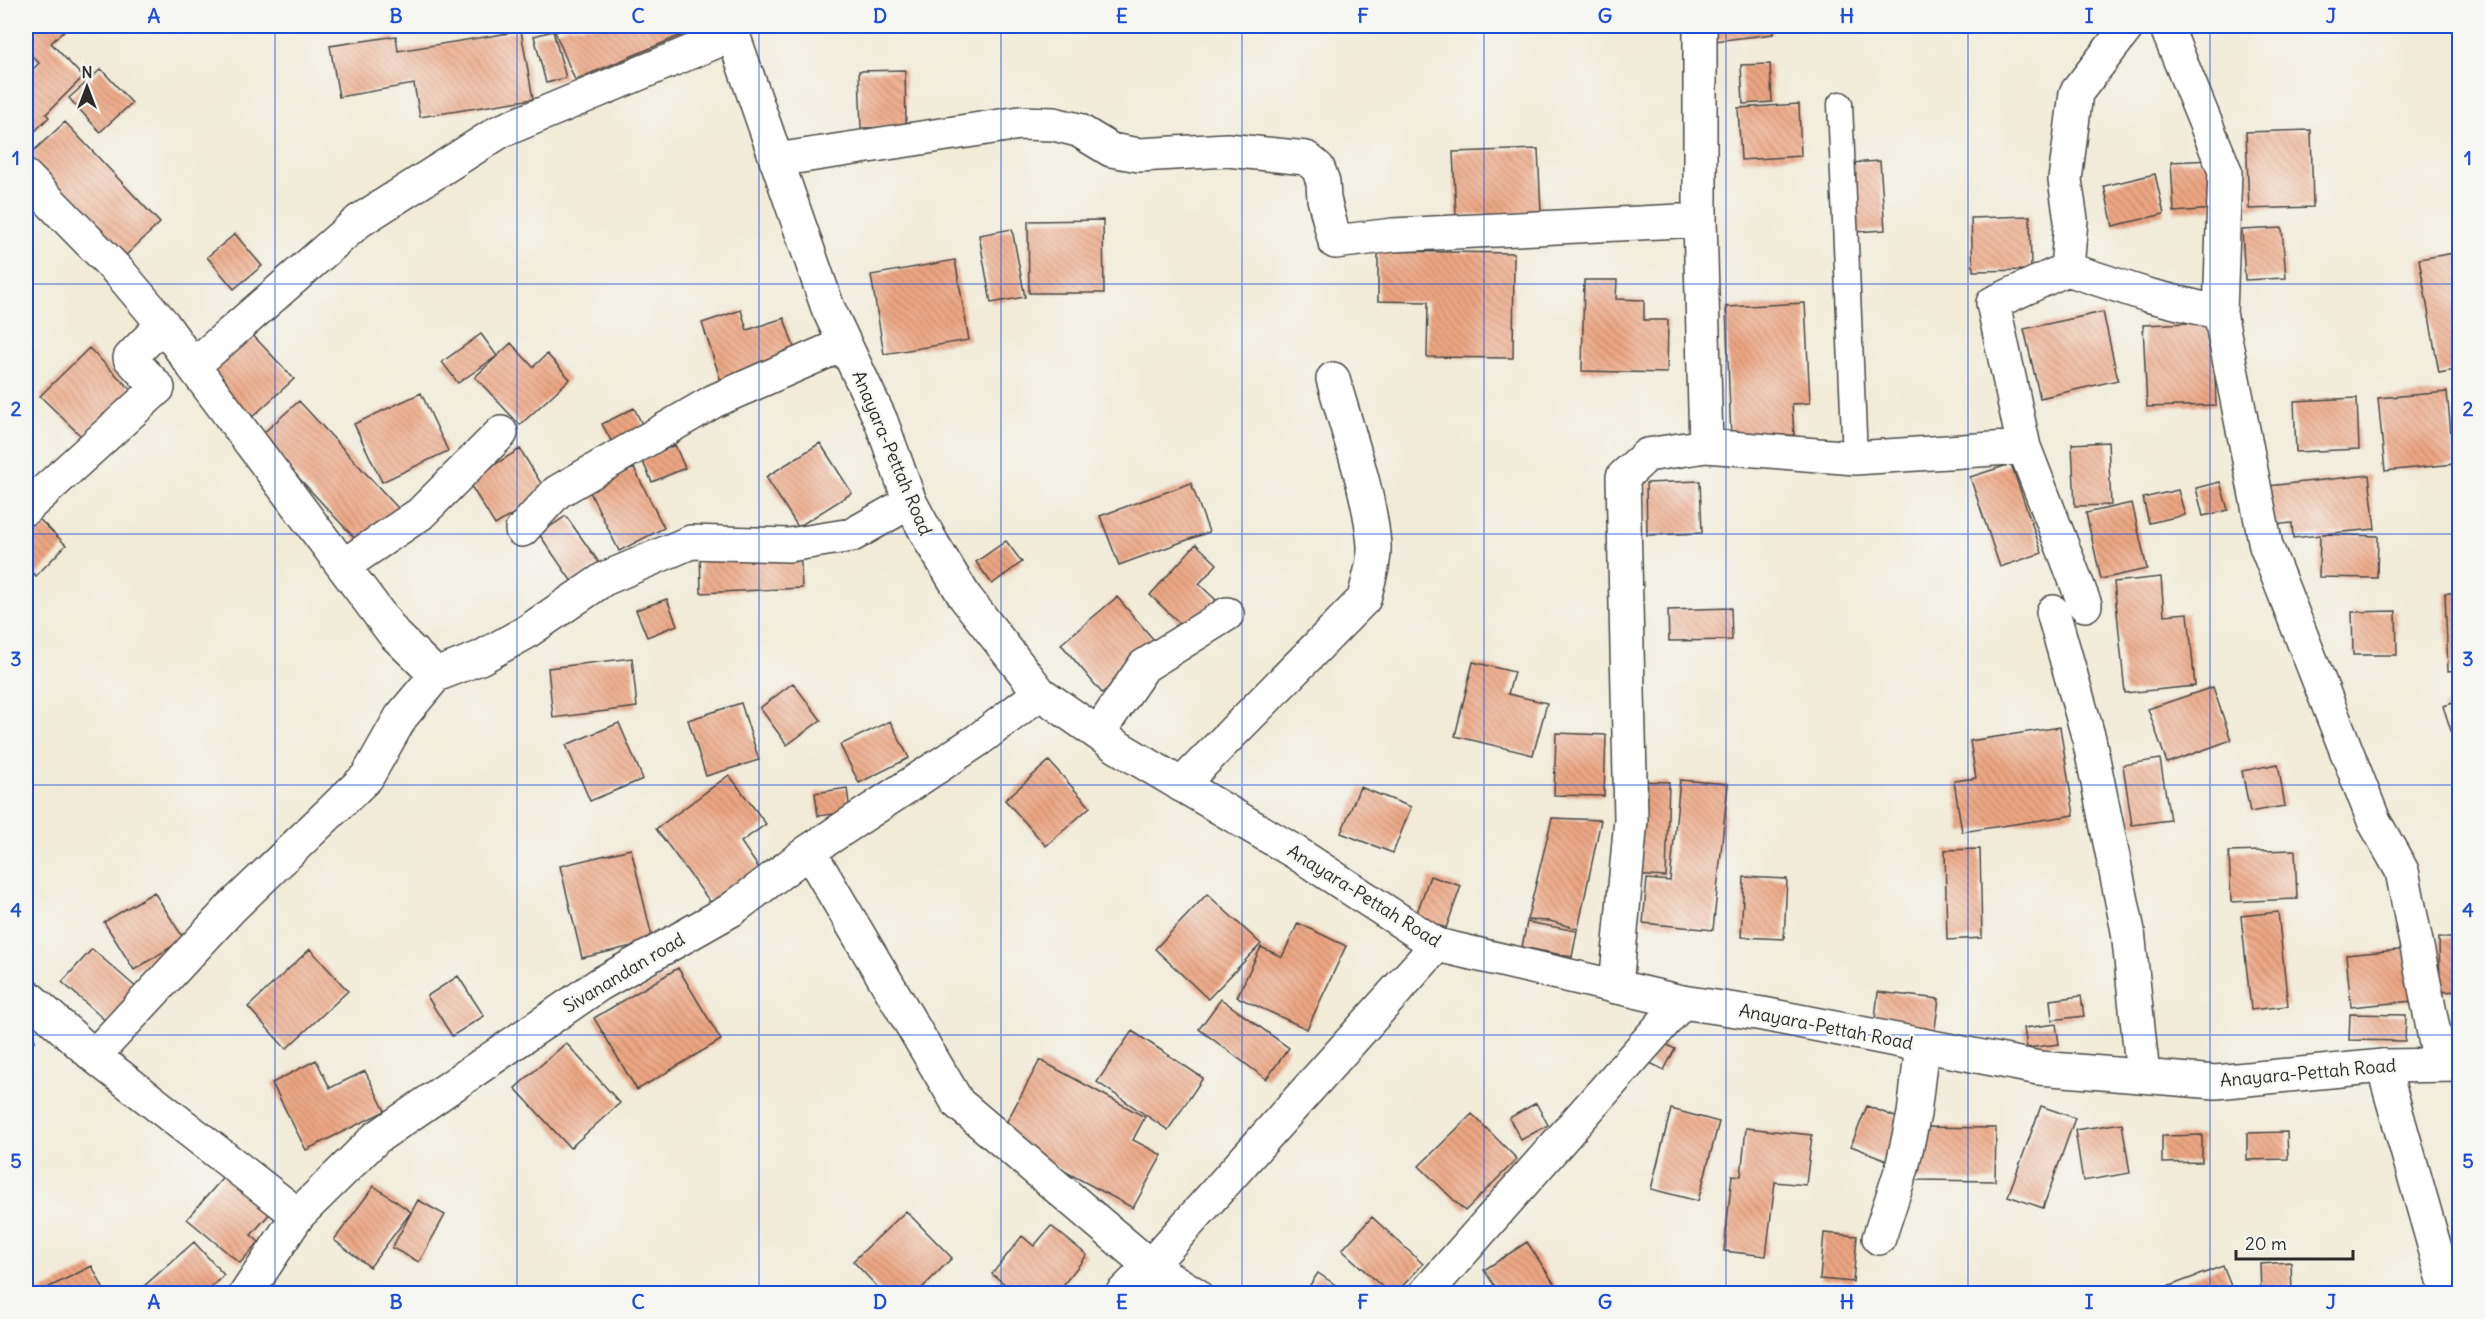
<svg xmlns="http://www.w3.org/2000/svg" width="2485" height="1319" font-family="Delius,sans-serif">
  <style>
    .building { fill: url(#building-back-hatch) }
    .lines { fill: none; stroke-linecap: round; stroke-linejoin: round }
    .lane-casing { stroke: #494845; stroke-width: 27 }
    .street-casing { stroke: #494845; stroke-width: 36 }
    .secondary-casing { stroke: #494845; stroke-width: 36 }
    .lane { stroke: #fff; stroke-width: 24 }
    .street { stroke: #fff; stroke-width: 33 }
    .secondary { stroke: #fff; stroke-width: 33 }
    .grid { fill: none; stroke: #1d4ed8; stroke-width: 1.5; stroke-opacity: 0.55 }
    .labels { text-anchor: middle; stroke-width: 4.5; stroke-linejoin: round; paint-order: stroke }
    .street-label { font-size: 18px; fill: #2b2b2b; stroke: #f6f6f2 }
    .neatline { fill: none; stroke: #1d4ed8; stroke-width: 2 }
    .grid-label { font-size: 20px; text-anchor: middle; font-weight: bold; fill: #1d4ed8 }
  </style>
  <defs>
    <pattern id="building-back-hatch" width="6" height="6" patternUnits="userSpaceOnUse" patternTransform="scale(1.5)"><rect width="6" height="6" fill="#eda683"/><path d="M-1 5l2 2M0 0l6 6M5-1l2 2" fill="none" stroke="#c0876b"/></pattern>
  </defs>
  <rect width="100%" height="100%" fill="#f6f6f2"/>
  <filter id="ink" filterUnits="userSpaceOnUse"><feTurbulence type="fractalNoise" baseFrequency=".0167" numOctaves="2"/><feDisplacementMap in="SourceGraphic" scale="12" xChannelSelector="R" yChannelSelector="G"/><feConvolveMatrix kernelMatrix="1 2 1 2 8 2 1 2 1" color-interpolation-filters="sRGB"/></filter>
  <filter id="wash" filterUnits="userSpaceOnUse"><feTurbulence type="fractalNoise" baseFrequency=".008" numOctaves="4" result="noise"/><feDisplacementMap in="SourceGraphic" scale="24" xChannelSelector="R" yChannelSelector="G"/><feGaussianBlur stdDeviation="1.35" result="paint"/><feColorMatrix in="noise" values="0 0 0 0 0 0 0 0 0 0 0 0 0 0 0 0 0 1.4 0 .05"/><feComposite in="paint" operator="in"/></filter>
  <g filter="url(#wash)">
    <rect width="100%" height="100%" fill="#f1ebd8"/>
    <g id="blocks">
      <path class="building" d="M26,26H69L51,43L83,77L46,114L49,117L26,140V76L39,63L26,50Z
        M569,26H680L684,34L575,80L555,32Z
        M1705,26H1772L1773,34L1707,42Z
        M521,31L533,99L420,117L414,84L339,97L330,46L396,36L398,51Z
        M553,31L566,78L546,83L534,36Z
        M1770,64L1772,102L1743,104L1741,65Z
        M101,69L132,103L100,132L69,98Z
        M905,70L906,127L861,128L859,71Z
        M1799,104L1801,156L1741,160L1738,108Z
        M65,122L160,223L123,258L28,156Z
        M2311,130L2313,207L2249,209L2246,132Z
        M1538,149L1541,212L1456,216L1453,152Z
        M2211,160L2214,209L2174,212L2171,162Z
        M1880,161L1885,230L1855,232L1850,163Z
        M2155,174L2164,214L2113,226L2104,186Z
        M2030,216L2031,270L1973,271L1971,218Z
        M1103,220L1104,293H1029L1028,221Z
        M2282,228L2286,278L2245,280L2242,230Z
        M1012,229L1025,297L991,303L979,235Z
        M235,234L262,266L234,289L207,257Z
        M1378,251L1514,253L1513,358L1427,357L1428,302L1378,301Z
        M2460,252V369L2439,373L2419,259Z
        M955,260L969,340L884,354L871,275Z
        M1584,280H1617L1616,299L1644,300V320H1668L1667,373L1582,371Z
        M1805,303L1810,403L1792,404L1794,435L1731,438L1726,307Z
        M741,310L747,330L784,318L799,362L723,387L702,323Z
        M2103,312L2118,380L2040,398L2024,329Z
        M2213,322L2216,405L2147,407L2143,325Z
        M248,330L294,379L250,419L205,370Z
        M481,334L497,356L458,383L442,362Z
        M511,343L533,367L547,354L570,379L520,425L475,377Z
        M89,348L131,390L83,438L40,396Z
        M2447,392L2454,464L2385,471L2378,398Z
        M421,393L448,451L382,482L354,424Z
        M2357,398L2359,449L2296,452L2294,401Z
        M299,401L398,508L359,543L260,436Z
        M634,408L645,430L614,446L602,424Z
        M2108,442L2111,505L2075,506L2072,444Z
        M820,443L852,493L798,527L766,477Z
        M675,445L685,468L652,482L642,460Z
        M520,449L547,493L495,525L468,481Z
        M2011,464L2042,553L2000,567L1970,477Z
        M634,468L664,528L619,551L589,490Z
        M2369,475L2375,529L2322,534L2378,536L2377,578L2319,577L2320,535L2293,538L2292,523L2272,525L2268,486Z
        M1700,481L1702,533L1647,535L1646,483Z
        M2220,482L2228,510L2203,516L2196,488Z
        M1191,483L1209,532L1119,565L1100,516Z
        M2178,490L2185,515L2149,523L2143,498Z
        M2132,503L2147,569L2101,579L2086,513Z
        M34,514L66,545L36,576L26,567V523Z
        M566,516L600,564L572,582L539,534Z
        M1006,541L1022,562L992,584L976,562Z
        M1196,544L1217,564L1199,584L1216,600L1188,631L1150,595Z
        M800,545L802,588L701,593L700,550Z
        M2161,577L2164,615L2188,613L2195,686L2125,693L2114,582Z
        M2445,593H2460V670L2448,671Z
        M1117,597L1159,646L1102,693L1061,644Z
        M667,599L677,625L647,637L636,610Z
        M1731,608L1732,640L1669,641L1668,610Z
        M2396,611L2397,655H2353L2352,612Z
        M632,658L637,707L553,718L548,668Z
        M1473,662L1514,672L1508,694L1547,703L1533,755L1455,736Z
        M793,683L821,720L787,745L760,708Z
        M2213,687L2231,740L2167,763L2148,709Z
        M2460,701V738L2454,740L2443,706Z
        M741,703L759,760L706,776L688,720Z
        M890,721L909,758L859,783L840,745Z
        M619,723L643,779L590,801L566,745Z
        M2060,727L2074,815L1962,832L1954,781L1976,778L1970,741Z
        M1556,733L1606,735L1604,796L1554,795Z
        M2160,759L2170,820L2132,825L2123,765Z
        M1049,761L1090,807L1046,846L1005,800Z
        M2278,764L2285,806L2250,812L2242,771Z
        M729,775L766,824L741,842L759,868L711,903L656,829Z
        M1680,780L1728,784L1713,930L1643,923L1647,879L1670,881Z
        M1636,781L1669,782L1666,877L1632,875Z
        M1360,787L1411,807L1393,853L1341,833Z
        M847,788L850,812L818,816L815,793Z
        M1552,818L1601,820L1578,929L1550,921L1527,920Z
        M631,849L653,941L582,958L560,866Z
        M1980,849L1982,938L1947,940L1945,850Z
        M2295,850L2297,899L2231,902L2229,852Z
        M1430,876L1461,886L1446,928L1415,918Z
        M1744,877L1787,879L1784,939L1741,937Z
        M154,892L184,939L134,970L104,922Z
        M1207,894L1261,944L1208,999L1155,949Z
        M2278,912L2288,1006L2251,1010L2241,916Z
        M1527,922L1577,931L1572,957L1522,947Z
        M1298,923L1346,946L1307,1029L1237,997L1261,947L1282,957Z
        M2439,938H2460V991L2440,992Z
        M92,949L138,989L108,1023L62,982Z
        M310,949L348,991L286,1049L248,1007Z
        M2408,949L2413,1001L2351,1007L2346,955Z
        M678,968L721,1040L637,1090L594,1018Z
        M458,976L484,1016L452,1036L427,996Z
        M1878,992L1939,999L1934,1035L1874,1028Z
        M2081,996L2084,1016L2052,1020L2050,1000Z
        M1221,999L1289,1048L1266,1079L1199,1029Z
        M2350,1014L2406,1015L2405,1041L2349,1040Z
        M2056,1024L2059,1044L2027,1048L2024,1028Z
        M1132,1031L1203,1078L1168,1130L1097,1082Z
        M26,1033L35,1040L26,1052Z
        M1645,1033L1675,1049L1664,1070L1634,1055Z
        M566,1043L620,1103L570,1148L515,1088Z
        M316,1060L330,1088L365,1071L385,1111L306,1150L272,1083Z
        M1040,1060L1145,1117L1133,1140L1162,1155L1133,1208L999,1136Z
        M1536,1103L1548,1125L1521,1140L1509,1118Z
        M1867,1106L1908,1122L1892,1162L1851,1146Z
        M2041,1106L2075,1118L2043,1208L2008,1196Z
        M1671,1109L1719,1122L1698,1201L1651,1189Z
        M1472,1114L1517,1159L1465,1211L1419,1166Z
        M2122,1123L2130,1173L2083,1181L2075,1130Z
        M1916,1127L1996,1128L1995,1181L1915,1180Z
        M1746,1128L1812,1135L1806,1185L1775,1182L1766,1256L1724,1251L1732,1175L1741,1176Z
        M2287,1132L2288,1159L2247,1160V1133Z
        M2202,1135V1162L2162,1163V1136Z
        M227,1173L272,1211L251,1235L259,1242L240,1263L187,1219Z
        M374,1186L411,1212L370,1267L334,1240Z
        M418,1200L445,1215L419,1262L392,1248Z
        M906,1211L952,1258L916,1294H884L853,1261Z
        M1372,1217L1423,1264L1395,1294H1390L1342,1250Z
        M1051,1226L1087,1255L1056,1294H1018L992,1274L1022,1236L1034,1246Z
        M1824,1233L1857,1236L1853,1282L1820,1279Z
        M194,1242L224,1275L203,1294H135Z
        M1527,1242L1561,1294H1500L1484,1270Z
        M2291,1262L2292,1294H2261L2260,1264Z
        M92,1266L106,1294H35Z
        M2223,1266L2234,1294H2170L2167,1287Z
        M1318,1273L1349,1294H1304Z"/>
    </g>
  </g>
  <g filter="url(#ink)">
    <use href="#blocks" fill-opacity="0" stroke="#494845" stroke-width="1.5"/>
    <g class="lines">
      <defs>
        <path id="lane" d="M1840,104L1855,458"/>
        <path id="street" d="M1700,26V220L1706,446
          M2166,26L2225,171L2220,313L2266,546L2374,821L2402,871L2440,1064
          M776,160L1020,123L1054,124L1078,130L1111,150L1139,155L1227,150L1306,158L1318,168L1323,182L1324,199L1335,242L1393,235L1700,220
          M26,177L120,273L163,324L193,366L359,221L499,132L734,34
          M2067,269L2147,295L2220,313
          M193,366L394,634L436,675L480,658L525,633L604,579L691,542L789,545L852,535L910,502
          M2024,447L2085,605
          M26,508L158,388L130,358L163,324
          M522,530L557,492L714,401L844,344
          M343,566L420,514L501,433
          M2053,612L2089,739L2128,931L2143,1076
          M1098,733L1144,666L1227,614
          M1181,785L1364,599C1368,581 1375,563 1374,545C1370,493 1347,430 1333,379
          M809,851L958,1103L1150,1266L1195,1294
          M1616,987L1631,819L1623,477L1647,455L1706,446L1855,458L2024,447L1993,303L2067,269L2071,220L2065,180L2076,93L2128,26
          M26,995L94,1056L298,1215
          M94,1056L231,908L367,777L401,717L436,675
          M2383,1066L2448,1294
          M1879,1238L1902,1168L1914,1114L1922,1045
          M246,1294L298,1215L376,1138L600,984L731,910L809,851L978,740L1040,693
          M1122,1294L1150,1266L1437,945
          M1425,1294L1682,1002"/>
        <path id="secondary" d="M730,26L828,308L881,421L910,502L932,543L965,597L1040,693L1116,746L1295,852L1437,945L1682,1002L1763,1014L2039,1068L2216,1082L2383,1066L2460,1065"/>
      </defs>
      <use href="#lane" class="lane-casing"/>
      <use href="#street" class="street-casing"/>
      <use href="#secondary" class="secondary-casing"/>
      <use href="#lane" class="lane"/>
      <use href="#street" class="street"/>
      <use href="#secondary" class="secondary"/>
    </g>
  </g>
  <path class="grid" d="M275,26V1294M517,26V1294M759,26V1294M1001,26V1294M1242,26V1294M1484,26V1294M1726,26V1294M1968,26V1294M2210,26V1294M26,284H2460M26,534H2460M26,785H2460M26,1035H2460"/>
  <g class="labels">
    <g class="street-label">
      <text transform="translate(892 453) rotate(67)" y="6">Anayara-Pettah Road</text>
      <text transform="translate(1364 896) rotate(32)" y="6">Anayara-Pettah Road</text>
      <text transform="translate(624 973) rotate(-31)" y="6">Sivanandan road</text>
      <text transform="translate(1826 1027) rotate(11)" y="6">Anayara-Pettah Road</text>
      <text transform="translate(2308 1073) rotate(-5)" y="6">Anayara-Pettah Road</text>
    </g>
  </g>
  <rect width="2485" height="1319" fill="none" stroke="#f6f6f2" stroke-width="66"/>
  <g transform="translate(87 87)" stroke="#f6f6f2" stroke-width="4.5" paint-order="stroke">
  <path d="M0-4.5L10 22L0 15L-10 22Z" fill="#2b2b2b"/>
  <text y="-9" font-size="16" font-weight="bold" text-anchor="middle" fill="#2b2b2b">N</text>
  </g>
  <path d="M2236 1250v9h117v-9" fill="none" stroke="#2b2b2b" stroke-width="3"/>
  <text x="2245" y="1250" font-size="18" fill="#2b2b2b" stroke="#f6f6f2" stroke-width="4.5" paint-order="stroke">20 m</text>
  <rect x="33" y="33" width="2419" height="1253" class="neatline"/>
  <g class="grid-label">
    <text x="154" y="23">A</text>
    <text x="396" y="23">B</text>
    <text x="638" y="23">C</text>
    <text x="880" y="23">D</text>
    <text x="1122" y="23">E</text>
    <text x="1363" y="23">F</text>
    <text x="1605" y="23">G</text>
    <text x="1847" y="23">H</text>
    <text x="2089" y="23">I</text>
    <text x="2331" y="23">J</text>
    <text x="16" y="165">1</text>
    <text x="2468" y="165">1</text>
    <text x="16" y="416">2</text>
    <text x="2468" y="416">2</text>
    <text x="16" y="666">3</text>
    <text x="2468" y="666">3</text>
    <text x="16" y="917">4</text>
    <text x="2468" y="917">4</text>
    <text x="16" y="1168">5</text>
    <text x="2468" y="1168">5</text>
    <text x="154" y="1309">A</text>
    <text x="396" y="1309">B</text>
    <text x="638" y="1309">C</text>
    <text x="880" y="1309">D</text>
    <text x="1122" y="1309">E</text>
    <text x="1363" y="1309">F</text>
    <text x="1605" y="1309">G</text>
    <text x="1847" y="1309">H</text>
    <text x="2089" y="1309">I</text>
    <text x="2331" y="1309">J</text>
  </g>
</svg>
